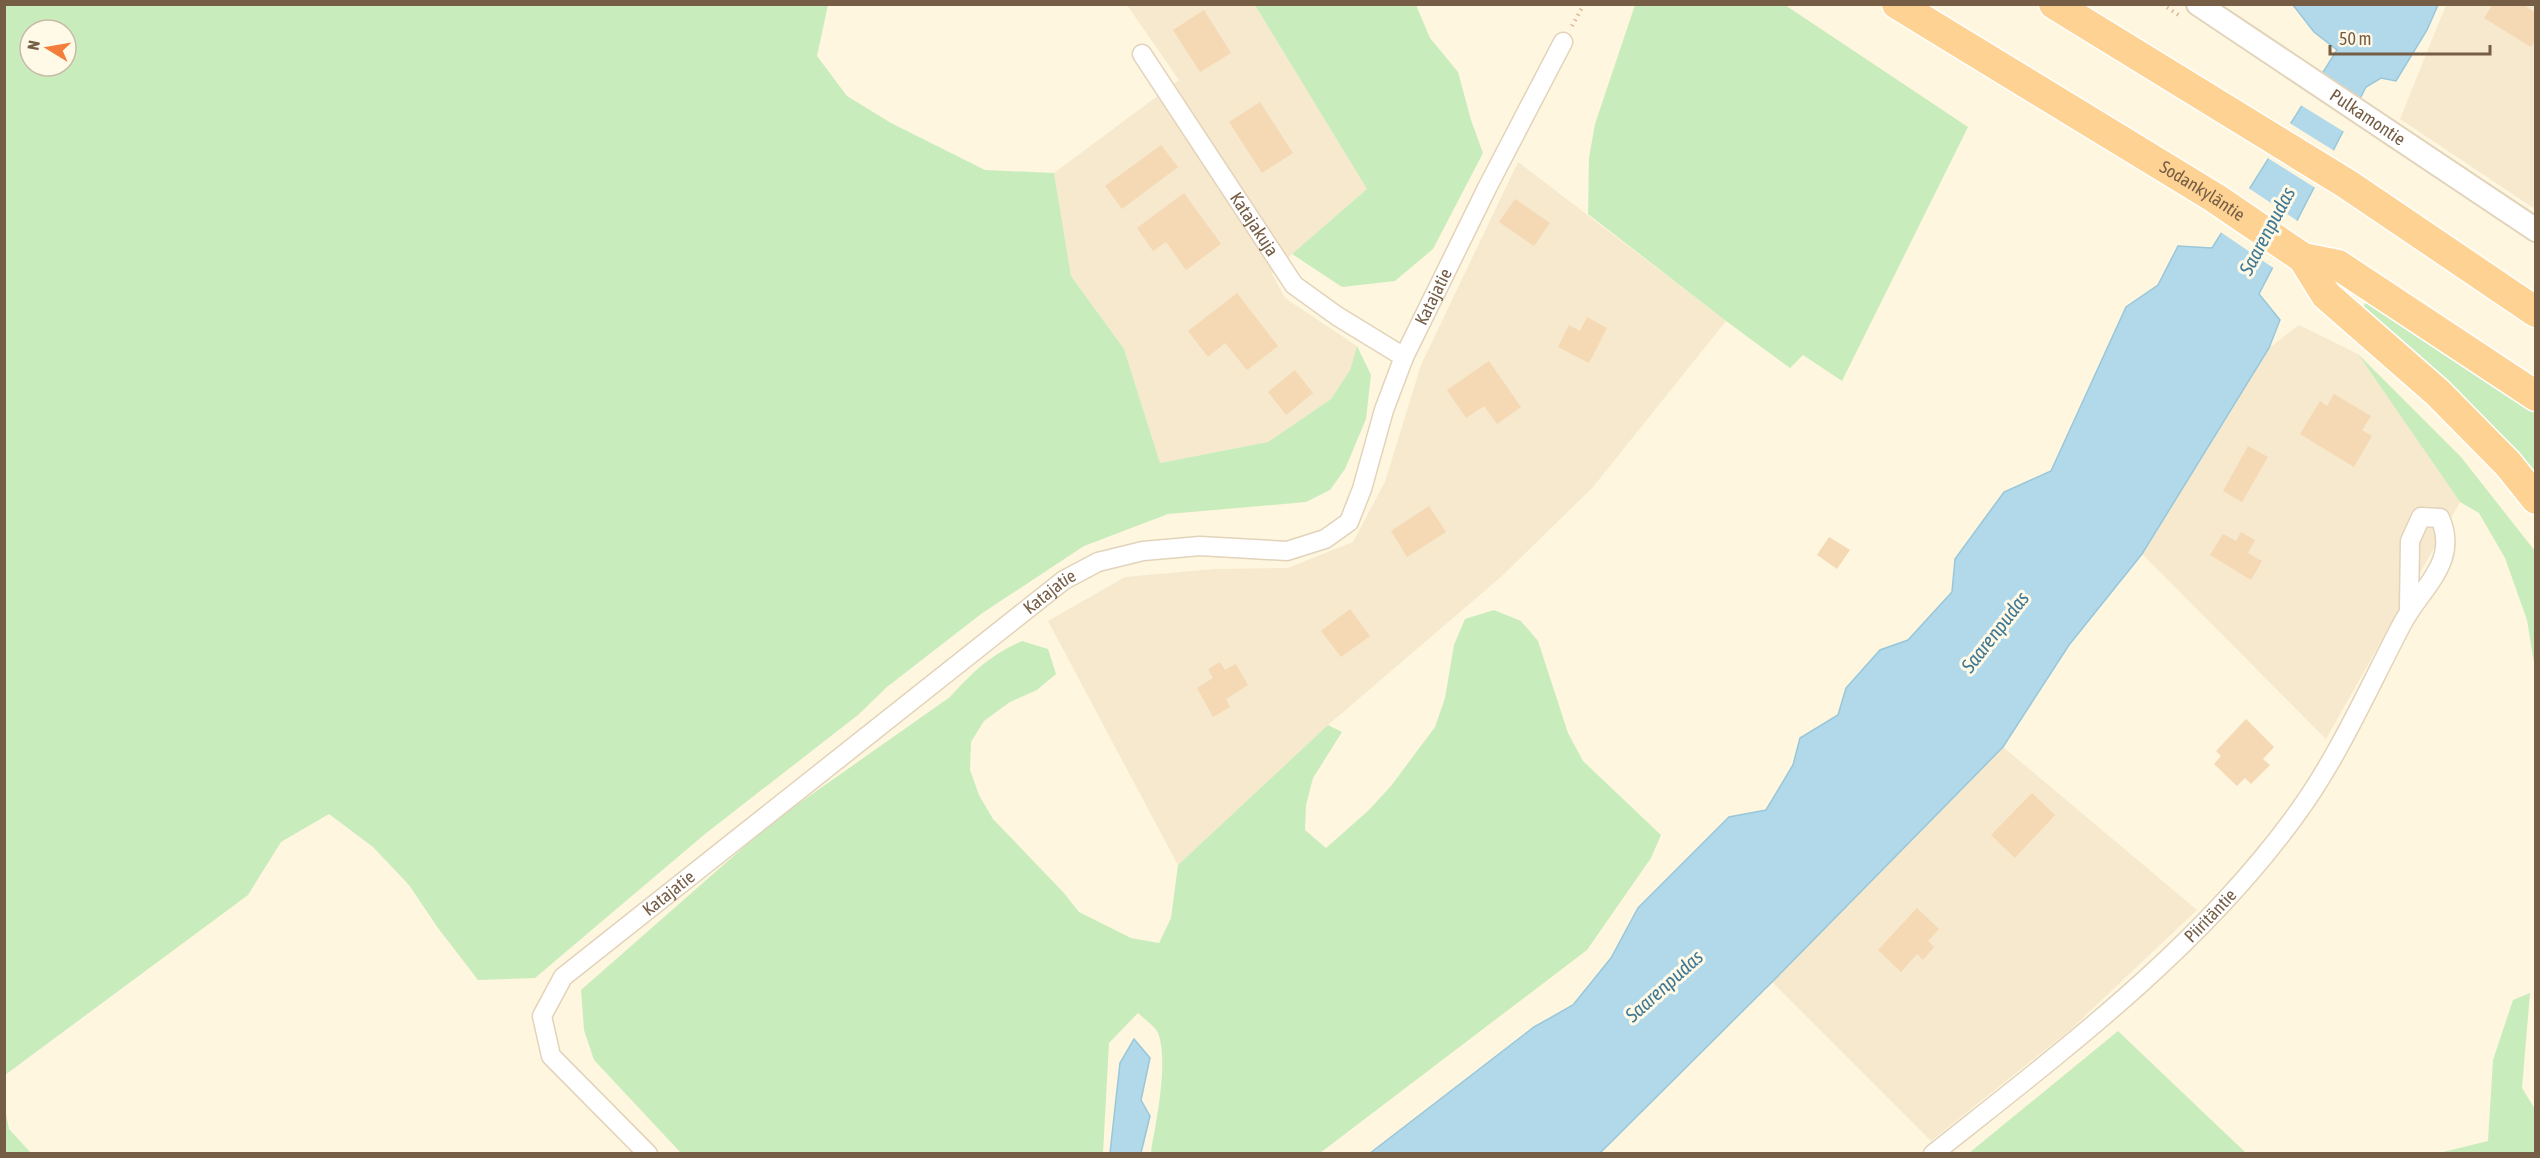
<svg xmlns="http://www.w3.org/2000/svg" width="2540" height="1158" font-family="'Asap Condensed',sans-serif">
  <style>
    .residential { fill: #f6e9cd }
    .green { fill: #c9ecbd; fill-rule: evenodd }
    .water { fill: #b2d9e9; stroke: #98c7db; stroke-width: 1.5 }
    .pier { fill: #fef6df }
    .building { fill: #f5d8b4 }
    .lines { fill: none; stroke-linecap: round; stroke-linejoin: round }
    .minor-casing { stroke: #e2d3ba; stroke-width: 21 }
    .tertiary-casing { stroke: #e2d3ba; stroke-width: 26 }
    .trunk-casing { stroke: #fff; stroke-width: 33 }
    .path { stroke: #dabb98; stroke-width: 4; stroke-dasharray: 1.5 4.5; stroke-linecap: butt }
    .minor { stroke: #fff; stroke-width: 18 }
    .tertiary { stroke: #fff; stroke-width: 22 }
    .trunk { stroke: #fed292; stroke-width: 30 }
    .labels { text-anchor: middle; stroke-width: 6; stroke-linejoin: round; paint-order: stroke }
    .street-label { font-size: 18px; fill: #765d45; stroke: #fff9e7 }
    .water-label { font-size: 20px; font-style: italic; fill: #407893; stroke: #fff9e7 }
  </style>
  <rect width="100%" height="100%" fill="#fef6df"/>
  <path class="residential" d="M1127,5H1255L1367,189L1292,254L1272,274L1285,298L1357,346L1350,370L1331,399L1268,442L1160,463L1124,349L1071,276L1054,173L1179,80Z
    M2446,5H2535V209L2400,119Z
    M1518,162L1726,321L1593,487L1502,576L1328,725L1178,865L1048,621L1125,577L1215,569L1288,568L1353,542L1385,482L1421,365Z
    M2299,325L2358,354L2460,502L2326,739L2142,554L2269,348Z
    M2003,747L2197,910L2071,1029L1931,1141L1772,982Z"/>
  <path class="green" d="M5,4L828,5L817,56L847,96L891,123L985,170L1054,173L1071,276L1124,349L1160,463L1268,442L1331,399L1350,370L1357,346L1371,375L1366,419L1345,469L1330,490L1306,502L1168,514L1084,546L981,614L887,687L858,715L705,834L535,978L478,980L438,928L409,885L373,847L329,814L281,842L248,895L5,1075ZM30,30H66V66H30Z
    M1255,5H1416L1430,38L1458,72L1471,120L1483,153L1433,249L1395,281L1342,287L1292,254L1367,189Z
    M1635,5H1785L1968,127L1842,381L1803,355L1790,368L1726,321L1588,214L1589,158L1595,124Z
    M2370,297L2535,411V475L2360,311Z
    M2358,354L2461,457L2535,551V669L2527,620L2505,558L2479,513L2460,502Z
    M1494,610L1521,621L1538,641L1568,733L1583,761L1661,835L1651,858L1587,950L1320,1153H1153L1151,1151C1156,1122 1169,1061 1158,1033C1155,1026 1144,1019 1138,1013L1109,1043L1103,1153H681L594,1060L584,1030L581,990L771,823L950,697C974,671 989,656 1022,641L1048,649L1056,674L1037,690L1010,702L984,721L971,742L970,770L979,795L993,819L1063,892L1079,912L1131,938L1159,943L1171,918L1178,865L1328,725L1342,732L1313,778L1306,805L1305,830L1326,848L1369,810L1391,786L1435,727L1445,698L1454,645L1465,619Z
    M2530,993L2522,1088L2535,1109V1153H2439L2488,1141L2493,1060L2513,1000Z
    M2118,1031L2246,1153H1969Z
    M5,1109L9,1129L31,1153H5Z"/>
  <path class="water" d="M2293,5H2438L2427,30L2396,81L2381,78L2366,87L2259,294L2280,320L2269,348L2142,554L2069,645L2003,747L1772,982L1600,1153L1369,1154L1534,1027L1573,1005L1611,958L1638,908L1729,817L1766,810L1793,765L1800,738L1838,715L1846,688L1880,650L1908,640L1952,592L1955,559L2004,492L2051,471L2126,307L2158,285L2178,246L2212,248L2337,50L2314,32Z
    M1134,1039L1150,1058L1141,1100L1150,1116L1141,1153H1110L1120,1063Z"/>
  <path class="pier" d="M2320,72L2363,99L2346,133L2299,104Z
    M2288,122L2336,152L2317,189L2266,157Z
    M2247,187L2299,222L2275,269L2219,231Z"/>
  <path class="building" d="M2493,4H2522L2536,13V39L2531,47L2484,18Z
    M1204,10L1231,53L1200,72L1173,30Z
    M1260,102L1293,153L1262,173L1229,122Z
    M1161,145L1178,167L1122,209L1105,186Z
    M1184,193L1221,244L1186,270L1166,242L1153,251L1137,228Z
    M1515,199L1550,223L1534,246L1499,222Z
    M1237,293L1278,346L1247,370L1225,343L1208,357L1188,331Z
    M1587,317L1607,328L1589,363L1558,347L1569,325L1580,331Z
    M1489,361L1521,407L1497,424L1484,406L1466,418L1447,390Z
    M1295,370L1313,393L1286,415L1268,392Z
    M2334,394L2371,416L2362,430L2372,436L2354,467L2300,434L2320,401L2327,406Z
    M2248,446L2268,457L2242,502L2223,491Z
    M1429,506L1446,532L1407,557L1391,531Z
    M2241,532L2255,540L2248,553L2262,561L2251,580L2210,555L2223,534L2236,541Z
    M1829,537L1850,550L1837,569L1817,555Z
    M1350,609L1370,636L1341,657L1321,631Z
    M1220,662L1225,670L1236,664L1248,685L1226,699L1230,707L1213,717L1197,688L1213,678L1208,669Z
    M2246,719L2274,747L2263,759L2270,765L2251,784L2245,778L2237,786L2214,764L2221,756L2216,751Z
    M2032,793L2055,815L2015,858L1991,835Z
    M1917,908L1939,929L1928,941L1934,947L1923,960L1917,954L1901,972L1878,950Z"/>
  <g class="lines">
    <defs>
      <g id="minor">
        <path id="s1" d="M1142,54L1294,285L1337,316L1404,357"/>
        <path id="s2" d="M648,1154L551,1056L542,1016L563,977L1064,580L1098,562L1143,551L1200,546L1287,551L1325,539L1349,522L1362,489L1384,410L1404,357L1488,186L1563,42"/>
        <path id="s3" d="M1933,1154C2061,1052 2195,952 2293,819C2337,760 2367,691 2401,626C2420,588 2460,563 2440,518L2421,517L2410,541L2409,609"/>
      </g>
      <g id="tertiary">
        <path id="s4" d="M2198,4L2536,230"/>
      </g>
      <g id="trunk">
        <path id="s5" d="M1897,4L2215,198L2303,258L2338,265L2536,396"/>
        <path d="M2054,4L2347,184L2536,312"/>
        <path d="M2303,258L2326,295L2438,393L2508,464L2536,499"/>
      </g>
    </defs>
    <use href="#minor" class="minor-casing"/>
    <use href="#tertiary" class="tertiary-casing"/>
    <use href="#trunk" class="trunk-casing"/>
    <path class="path" d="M2162,4L2180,16
      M1572,26L1584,4"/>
    <use href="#minor" class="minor"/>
    <use href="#tertiary" class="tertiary"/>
    <use href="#trunk" class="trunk"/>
  </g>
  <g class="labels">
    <g class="street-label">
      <text dy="6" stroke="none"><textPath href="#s4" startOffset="204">Pulkamontie</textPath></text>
      <text dy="6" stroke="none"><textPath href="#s5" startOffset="358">Sodankyläntie</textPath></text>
      <text dy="6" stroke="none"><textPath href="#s1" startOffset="204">Katajakuja</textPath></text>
      <text dy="6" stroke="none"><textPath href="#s2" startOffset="1402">Katajatie</textPath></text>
      <text dy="6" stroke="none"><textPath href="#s2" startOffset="844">Katajatie</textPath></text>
      <text dy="6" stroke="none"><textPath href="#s2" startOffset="358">Katajatie</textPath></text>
      <text dy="6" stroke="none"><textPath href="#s3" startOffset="366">Piiritäntie</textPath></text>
    </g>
    <g class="water-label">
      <text transform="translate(2267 231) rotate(-62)" y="7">Saarenpudas</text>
      <text transform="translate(1995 632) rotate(-52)" y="7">Saarenpudas</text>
      <text transform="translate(1664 986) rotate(-42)" y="7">Saarenpudas</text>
    </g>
  </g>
  <rect width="2540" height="1158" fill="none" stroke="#765d45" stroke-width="12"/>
  <g transform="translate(48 48) rotate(281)"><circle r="28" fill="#fff9e7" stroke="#c8bba6" stroke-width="1.5"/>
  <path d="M0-4.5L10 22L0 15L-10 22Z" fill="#f27e3a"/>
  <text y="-9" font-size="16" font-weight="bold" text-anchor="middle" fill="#765d45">N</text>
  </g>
  <path d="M2330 45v9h160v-9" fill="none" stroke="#765d45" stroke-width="3"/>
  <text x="2339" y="45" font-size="18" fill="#765d45" stroke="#fff9e7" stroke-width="4.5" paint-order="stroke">50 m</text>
</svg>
